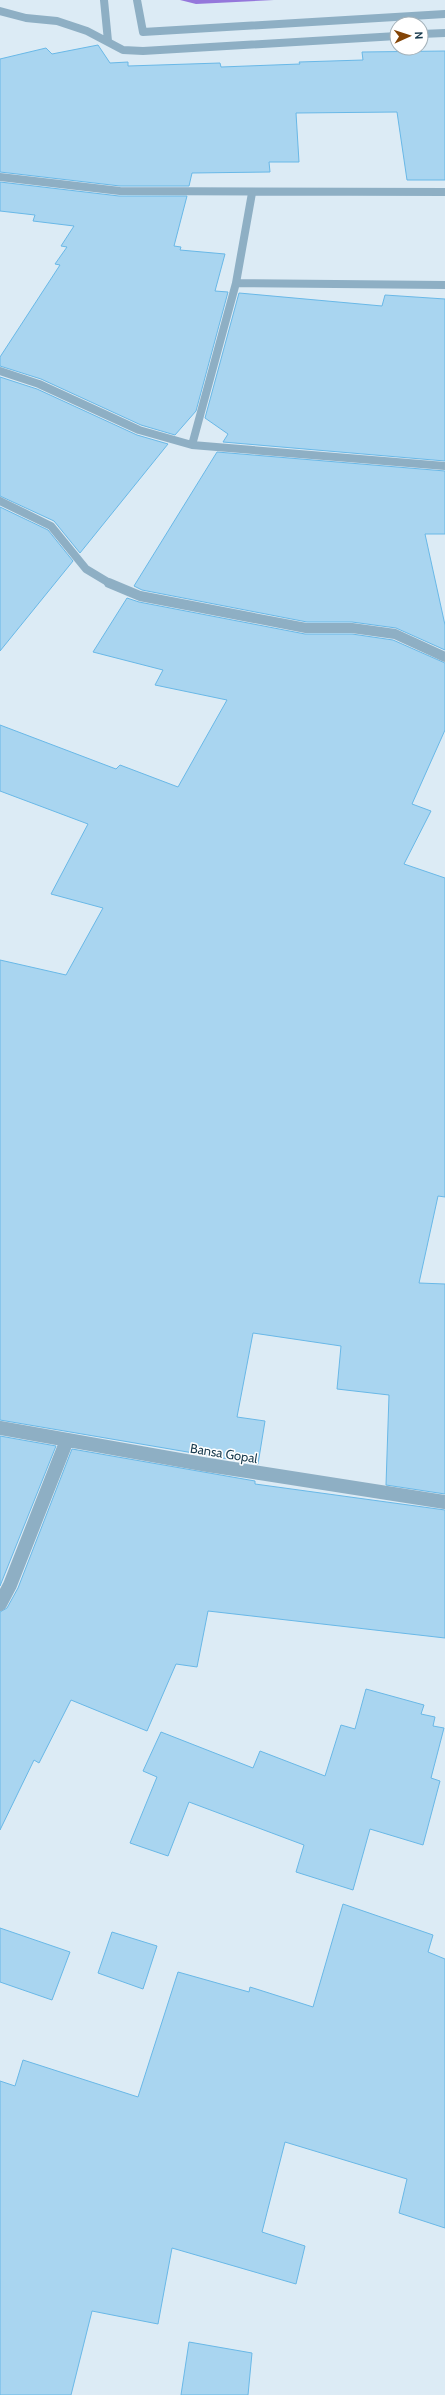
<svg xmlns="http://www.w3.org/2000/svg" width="445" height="2395" font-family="Cabin,sans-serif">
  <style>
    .water { fill: #9577db }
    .building { fill: #a9d5f0; stroke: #69b8e7 }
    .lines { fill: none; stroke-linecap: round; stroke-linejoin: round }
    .service { stroke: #8eafc4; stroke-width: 8 }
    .minor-far2 { stroke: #8eafc4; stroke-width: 8 }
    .minor-far1 { stroke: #8eafc4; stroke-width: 10 }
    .minor { stroke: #8eafc4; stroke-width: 14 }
    .labels { text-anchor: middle; stroke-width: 3; stroke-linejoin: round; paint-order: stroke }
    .street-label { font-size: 13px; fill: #1a3c4f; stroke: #fff }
  </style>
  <rect width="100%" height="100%" fill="#dcebf5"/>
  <path class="water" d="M180,0H274L196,4Z"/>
  <path class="building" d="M98,45L110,63L128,62V66L220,63L221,67L300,64L299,62L363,60L362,52L445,51V180H407L397,112L296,113L299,162H269L270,172L192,173L189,186H120L0,172V59L46,48L52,54Z
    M0,182L119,196H187L174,246L181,247L180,250L225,254L215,291L228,292L196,411L175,435L141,425L41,379L0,366V357L60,265L55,264L67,247L61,246L74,226L33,221L35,215L0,211Z
    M239,293L382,306L385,295L445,299V461L223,442L228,434L205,418Z
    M0,377L37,389L137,435L168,444L80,553L54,521L0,496Z
    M217,452L445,471V534H425L445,625V650L396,628L352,622H307L142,590L134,586Z
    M0,507L48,530L73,561L0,651Z
    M127,598L139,602L305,634H352L393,640L445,663V730L412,804L431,811L404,864L445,878V1197L438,1196L419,1283L445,1284V1494L386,1485L389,1395L337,1389L341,1346L253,1333L237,1417L265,1421L258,1464L0,1420V960L66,975L103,908L51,894L88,824L0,791V725L116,769L120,765L178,787L227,700L155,685L163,670L93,652Z
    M0,1436L56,1446L0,1586Z
    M72,1449L255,1481V1484L445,1510V1638L208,1611L197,1667L176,1664L147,1731L71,1700L39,1763L34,1760L0,1830V1612L7,1608L18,1588Z
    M366,1689L424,1705L421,1714L435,1717L433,1726L444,1728L431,1778L440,1781L423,1845L370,1829L353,1890L296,1872L304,1845L189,1802L168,1856L130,1843L157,1777L143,1771L161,1732L253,1768L260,1751L325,1776L341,1725L355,1729Z
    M343,1904L433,1935L428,1952L445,1959V2228L399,2213L407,2179L285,2142L262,2232L305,2246L296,2284L172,2248L158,2324L92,2311L71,2395H0V2081L15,2086L23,2060L138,2097L178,1972L249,1992L250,1987L313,2007Z
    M0,1928L70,1952L52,2000L0,1982Z
    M112,1932L157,1946L143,1989L98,1973Z
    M189,2342L252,2353L248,2395H181Z"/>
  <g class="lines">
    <path class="service" d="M104,0L108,41
      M0,11L26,18L57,21L87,31L123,50L143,51L397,36
      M421,34L445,33"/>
    <path class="minor-far2" d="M137,0L143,32L445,14
      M0,177L120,191L445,192
      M236,283L252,193
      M0,371L39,384L139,430L192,445L445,466
      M192,445L236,283L445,285
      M0,501L51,526L86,569L111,584"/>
    <path class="minor-far1" d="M109,583L140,596L306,628H352L395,634L445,657"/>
    <path class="minor" d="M0,1428L208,1465L445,1502
      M0,1604L10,1585L67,1440"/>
  </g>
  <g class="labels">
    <g class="street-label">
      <text transform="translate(224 1453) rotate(9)" y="5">Bansa Gopal</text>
    </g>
  </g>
  <g transform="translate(409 36) rotate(87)"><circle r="19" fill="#ffffff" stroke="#a3b1b9"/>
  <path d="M0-3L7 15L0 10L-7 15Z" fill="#834406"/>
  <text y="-6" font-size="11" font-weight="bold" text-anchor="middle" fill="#1a3c4f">N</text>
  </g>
</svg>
